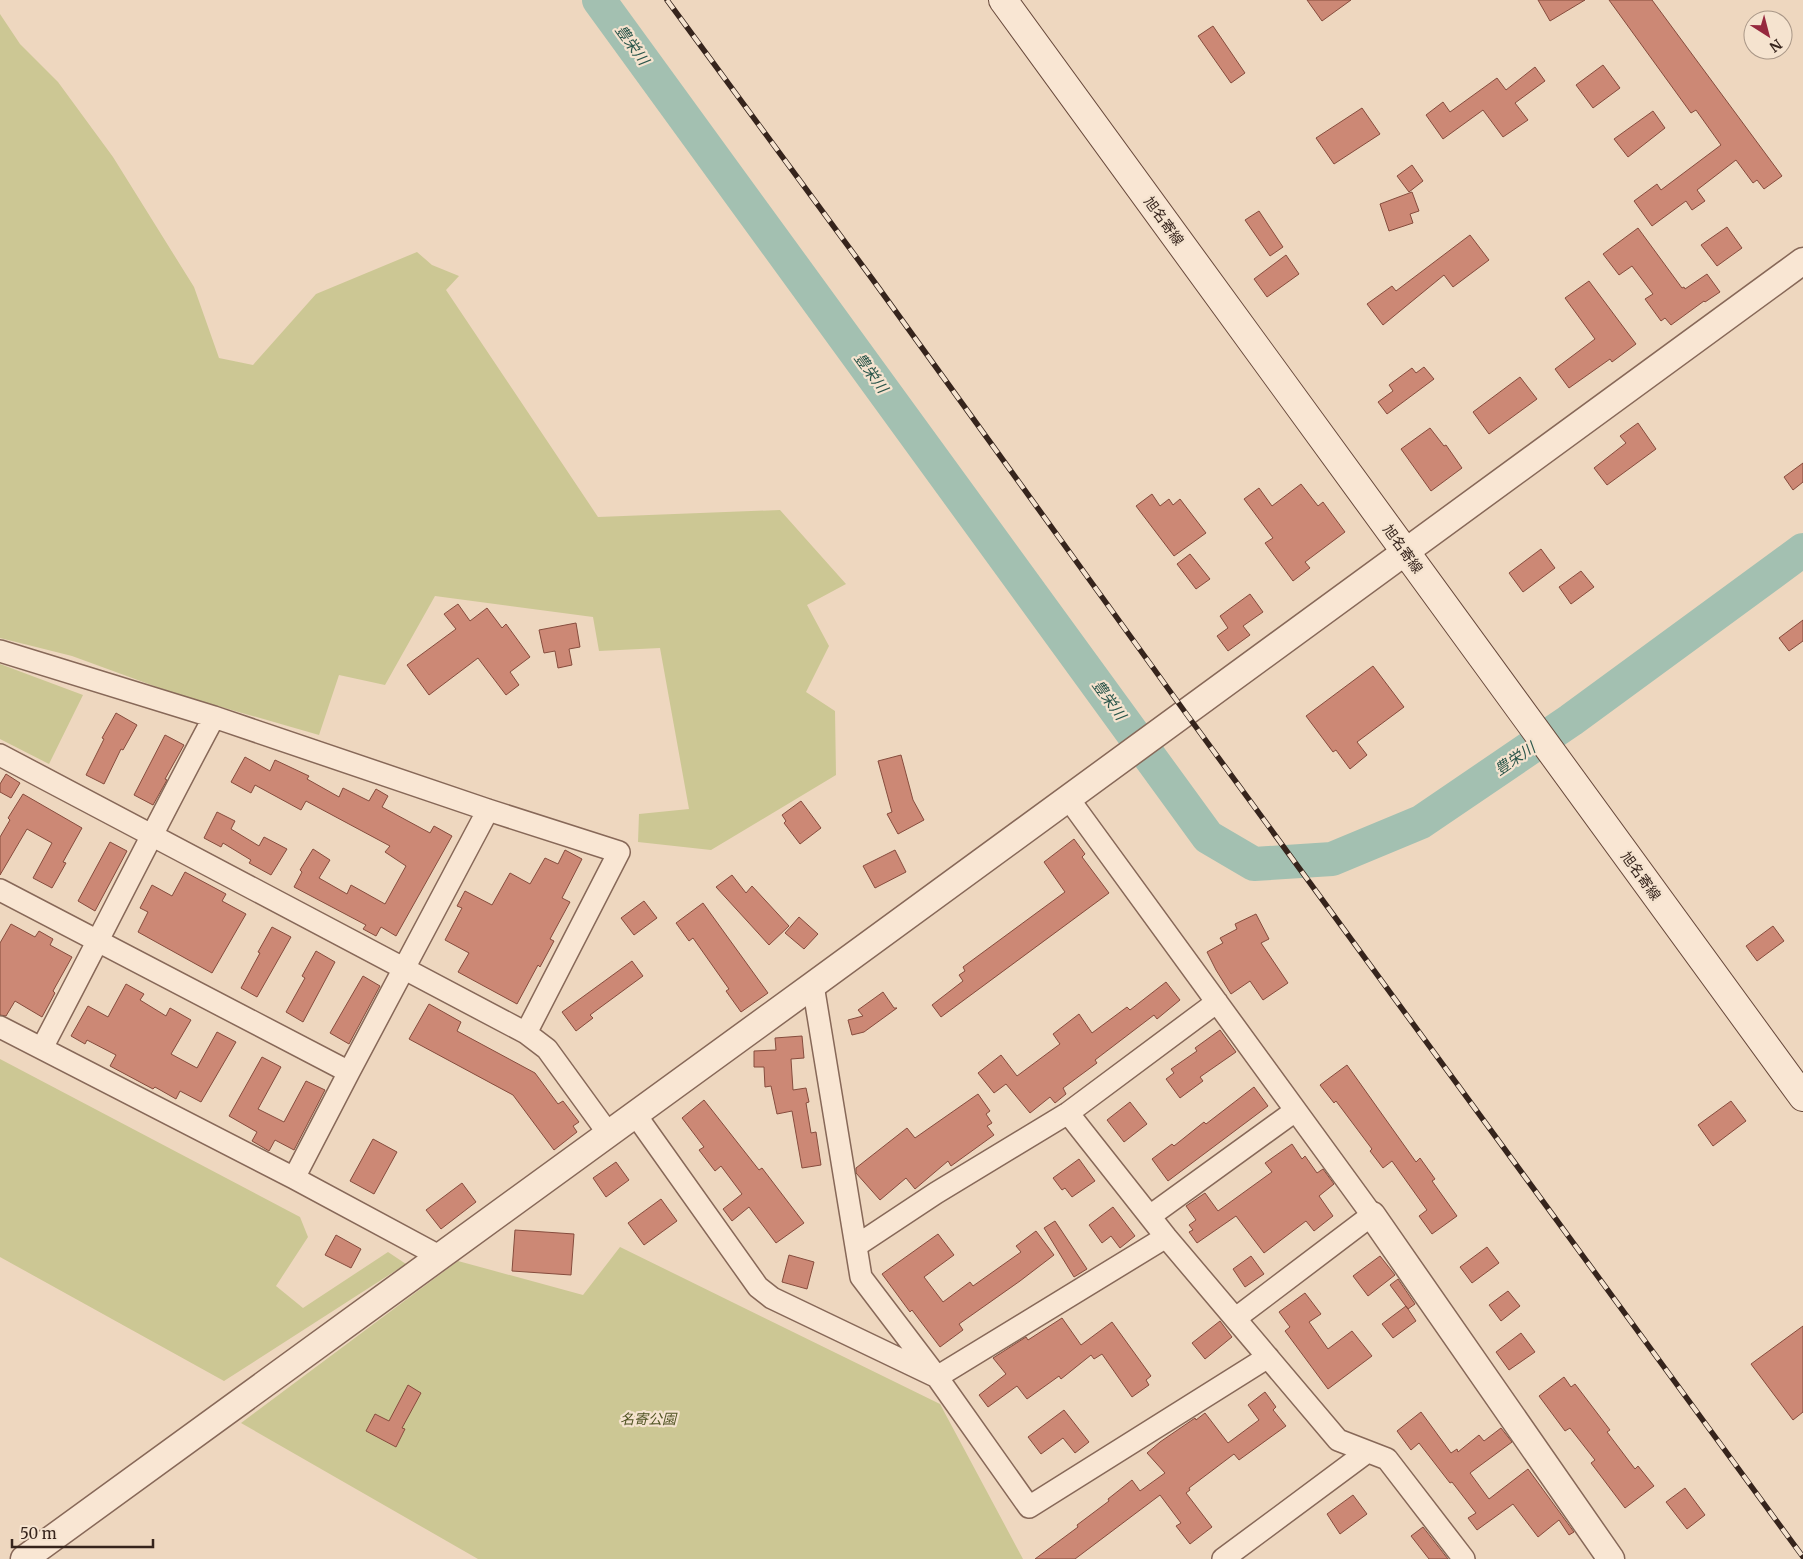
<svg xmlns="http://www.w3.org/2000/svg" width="1803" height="1559" font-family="Merriweather,'Noto Sans JP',serif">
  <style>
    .green { fill: #ccc794 }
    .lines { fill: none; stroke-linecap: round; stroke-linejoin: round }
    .river { stroke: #a3c0b1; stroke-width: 34 }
    .building { fill: #cc8875; stroke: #864c3d }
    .minor-casing { stroke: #876858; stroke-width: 24 }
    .tertiary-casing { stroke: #876858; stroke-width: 29 }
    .secondary-casing { stroke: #68493b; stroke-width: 30 }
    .minor { stroke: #f9e6d3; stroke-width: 21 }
    .tertiary { stroke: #f9e6d3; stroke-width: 26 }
    .secondary { stroke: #f9e6d3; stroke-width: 28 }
    .rail-casing { stroke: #36241c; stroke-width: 5.5 }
    .rail { stroke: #f5e3cf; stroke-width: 4; stroke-dasharray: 11; stroke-linecap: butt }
    .labels { text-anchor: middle; stroke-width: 4.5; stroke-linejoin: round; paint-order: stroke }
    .street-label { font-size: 14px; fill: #36241c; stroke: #f5e3cf }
    .park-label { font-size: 14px; font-style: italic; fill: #505323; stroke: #f5e3cf }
    .water-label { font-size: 15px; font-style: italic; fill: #2b564b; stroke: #f5e3cf }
  </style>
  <rect width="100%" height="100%" fill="#eed7bf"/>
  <path class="green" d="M0,14L20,44L58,82L113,157L194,287L219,358L253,365L316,294L417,252L432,265L459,276L446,290L598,517L780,510L846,584L807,605L829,646L806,692L835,711L836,775L711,850L638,842L639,814L689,809L660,648L599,651L593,617L435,596L385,685L339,675L319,735L176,694L72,656L0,638Z
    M0,664L83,695L49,764L0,739Z
    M0,1059L300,1217L308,1237L276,1286L303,1308L388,1252L406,1264L224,1381L0,1257Z
    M620,1247L940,1404L1023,1559H478L241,1423L458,1261L583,1295Z"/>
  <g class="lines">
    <path class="river" d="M599,0L1208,837L1254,864L1332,859L1421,822L1571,720L1803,550"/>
  </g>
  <path class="building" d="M1307,0H1351L1322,21Z
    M1538,0H1585L1550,21Z
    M1609,0H1652L1782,176L1764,189L1757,180L1753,183L1736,160L1697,190L1705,201L1692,210L1686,201L1652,226L1634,201L1657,184L1661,190L1721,145L1696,110L1691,113Z
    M1213,26L1245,73L1231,83L1198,36Z
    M1603,65L1620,88L1593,108L1576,85Z
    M1535,67L1545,81L1515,103L1528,120L1503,137L1483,110L1443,139L1426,115L1443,102L1450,112L1497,78L1506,90Z
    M1362,108L1380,134L1334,164L1316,138Z
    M1653,111L1665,128L1628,157L1614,139Z
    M1412,165L1423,181L1409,192L1397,176Z
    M1412,192L1419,211L1410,214L1413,223L1389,231L1380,204Z
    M1259,211L1283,247L1270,256L1245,220Z
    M1727,227L1742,248L1717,266L1701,245Z
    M1638,228L1682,288L1684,287L1685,289L1707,274L1720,292L1705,302L1704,301L1671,325L1665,318L1661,321L1645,299L1653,294L1632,266L1619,275L1603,254Z
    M1470,235L1489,260L1453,287L1444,275L1383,325L1367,304L1392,286L1396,291Z
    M1286,255L1299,274L1267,297L1254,279Z
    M1589,281L1636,344L1612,362L1610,359L1569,388L1555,369L1595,339L1565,298Z
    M1424,367L1434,379L1387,414L1378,402L1393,391L1389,385L1412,368L1416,373Z
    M1520,377L1537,399L1489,434L1473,412Z
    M1638,423L1656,449L1607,485L1594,468L1626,443L1620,436Z
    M1430,428L1444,446L1446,445L1462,468L1431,491L1401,449Z
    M1803,463V482L1793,490L1784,477Z
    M1301,484L1318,506L1323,502L1345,532L1305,562L1310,568L1293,581L1265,543L1273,538L1244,499L1259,488L1272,506Z
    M1152,494L1160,506L1169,499L1173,505L1180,499L1206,533L1174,556L1136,506Z
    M1541,549L1555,568L1523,592L1509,573Z
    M1190,554L1210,579L1196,589L1177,564Z
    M1581,571L1594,587L1571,604L1559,587Z
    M1250,594L1263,612L1243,626L1250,635L1228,651L1217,636L1228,628L1220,616Z
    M458,604L470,621L487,608L502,628L506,624L530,657L510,672L519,685L506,695L478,658L429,695L407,665L456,629L444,614Z
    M1803,620V641L1789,651L1779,638Z
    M576,623L580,647L569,649L572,665L558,668L555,651L544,653L539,630Z
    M1373,666L1404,707L1357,742L1367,755L1350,769L1336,750L1333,752L1306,716Z
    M116,713L137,725L123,750L121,749L104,784L86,775L104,739L102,738Z
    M165,735L184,745L165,779L167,780L153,805L134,795Z
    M901,755L913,800L924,820L898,834L887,814L892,812L878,761Z
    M245,757L270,771L275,760L309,776L307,779L339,797L343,788L369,801L376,789L388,796L382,807L430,833L434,826L452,836L396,936L381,927L376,936L363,929L366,925L294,887L302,872L300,870L313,849L330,860L319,878L347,894L351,885L385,904L406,866L385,852L390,846L306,801L301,810L255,785L251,793L231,782Z
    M6,774L20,783L11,798L0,792V784Z
    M23,794L82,828L63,862L66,863L52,888L33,878L52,843L27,829L0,875V837L10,820L8,818Z
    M801,801L821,828L800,844L784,823L786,821L782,815Z
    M217,812L235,821L231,829L259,846L264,837L287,849L271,875L249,863L251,860L223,843L221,847L204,838Z
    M1074,839L1085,854L1082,857L1109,893L941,1017L932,1005L963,981L959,975L965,971L963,967L1065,892L1044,862Z
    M110,842L127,851L95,911L78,901Z
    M565,850L582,859L562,898L570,902L550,939L554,941L540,967L538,965L517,1004L458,972L469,953L445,940L462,908L457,906L465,891L492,905L510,873L530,884L545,858L558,864Z
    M895,850L906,872L875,888L863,866Z
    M185,872L226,894L222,901L246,914L212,973L138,932L148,912L140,908L152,885L172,896Z
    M732,875L746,893L752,886L789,926L769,945L716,887Z
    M644,901L657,918L634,935L621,918Z
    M703,903L768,993L741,1012L726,991L729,989L693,938L689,941L676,923Z
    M1256,914L1269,939L1261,943L1288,983L1263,1000L1250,981L1231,994L1216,970L1207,952L1223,943L1220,938L1237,929L1235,924Z
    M799,917L818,934L804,949L785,933Z
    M11,924L35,937L39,931L53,939L50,945L72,957L53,991L55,993L42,1017L15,1001L6,1016L0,1015V943Z
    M1773,926L1784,941L1757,961L1746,946Z
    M272,927L291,937L257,997L241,988L260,953L258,952Z
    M316,951L335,962L303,1022L286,1012L305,978L302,976Z
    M632,961L643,976L590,1015L593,1018L576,1031L562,1012Z
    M363,976L380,986L349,1044L330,1033Z
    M1166,982L1180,1000L1157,1019L1154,1015L1095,1060L1097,1063L1063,1088L1066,1094L1055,1103L1050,1097L1030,1113L1006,1084L994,1093L978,1073L1001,1055L1017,1076L1060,1044L1053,1034L1079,1014L1092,1033L1127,1007L1130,1010Z
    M126,984L144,994L140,1000L166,1016L170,1008L191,1020L171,1054L197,1068L217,1032L236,1042L201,1102L180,1091L176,1099L155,1087L153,1089L110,1066L116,1055L87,1040L85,1044L71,1036L88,1006L108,1017Z
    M883,992L894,1008H897L864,1032L852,1035L848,1020L863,1016L858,1010Z
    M429,1004L461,1022L457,1031L535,1073L558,1104L563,1101L579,1122L573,1126L577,1132L554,1150L513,1095L409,1039Z
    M1220,1030L1236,1052L1200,1077L1203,1081L1180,1098L1166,1079L1174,1073L1171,1069L1197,1051L1195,1048Z
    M802,1036L804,1058L791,1059L793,1090L806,1088L809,1102L806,1103L811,1133L816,1132L821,1165L802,1168L792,1111L777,1114L771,1086L765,1087L764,1067H754V1051L776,1050L775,1038Z
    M262,1057L281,1067L258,1109L284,1122L306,1081L325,1090L294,1150L275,1140L269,1151L252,1141L257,1132L229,1116Z
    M1347,1065L1416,1162L1420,1158L1435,1179L1432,1181L1457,1216L1432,1234L1419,1216L1427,1210L1392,1161L1383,1168L1370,1151L1372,1149L1336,1101L1334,1103L1320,1085Z
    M1254,1087L1268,1106L1168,1181L1152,1159L1172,1144L1174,1146L1204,1122L1206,1124Z
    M978,1094L990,1111L986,1114L992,1123L987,1126L994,1135L951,1166L948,1161L915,1189L906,1178L880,1200L856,1173V1168L907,1128L915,1138Z
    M704,1100L759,1170L762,1168L804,1223L776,1243L749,1207L732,1221L723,1209L742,1194L721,1166L715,1171L699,1150L704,1147L682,1118Z
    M1731,1101L1746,1121L1713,1146L1698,1125Z
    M1130,1102L1147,1124L1124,1142L1107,1120Z
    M373,1139L397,1152L374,1194L350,1181Z
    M1292,1144L1302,1159L1305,1156L1317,1173L1323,1169L1334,1184L1319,1196L1333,1216L1314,1231L1306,1221L1264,1253L1236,1216L1197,1243L1189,1232L1193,1230L1189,1225L1196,1220L1186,1206L1205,1193L1218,1211L1272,1172L1265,1163Z
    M1079,1159L1095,1181L1072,1197L1065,1188L1062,1190L1053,1178Z
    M616,1162L629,1180L606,1197L593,1178Z
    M462,1183L476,1202L441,1229L426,1210Z
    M661,1199L677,1221L644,1245L628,1223Z
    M1113,1207L1135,1236L1120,1248L1111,1236L1102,1243L1089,1225Z
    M1055,1221L1087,1269L1074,1277L1044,1228Z
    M515,1230L574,1234L571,1275L512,1271Z
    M1036,1231L1054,1255L1020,1281L959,1324L963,1330L940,1347L912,1310L910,1312L882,1274L938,1234L954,1255L924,1277L943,1302L970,1282L973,1286L1021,1252L1016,1246Z
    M336,1235L361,1249L351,1268L325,1255Z
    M1487,1247L1499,1263L1472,1283L1460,1267Z
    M789,1255L814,1262L807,1289L782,1282Z
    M1251,1256L1264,1274L1245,1287L1233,1269Z
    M1380,1256L1395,1275L1368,1296L1353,1276Z
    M1398,1279L1415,1304L1408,1309L1390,1285Z
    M1508,1291L1520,1306L1501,1321L1489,1305Z
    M1305,1293L1321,1314L1309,1322L1328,1349L1352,1331L1372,1356L1328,1389L1285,1331L1290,1327L1279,1312Z
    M1406,1306L1416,1321L1393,1338L1382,1324Z
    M1062,1318L1081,1345L1112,1322L1151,1376L1146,1380L1149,1385L1132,1397L1102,1354L1094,1359L1091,1355L1061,1379L1059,1376L1027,1399L1017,1386L988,1407L979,1395L1006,1374L993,1358L1026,1337L1028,1340Z
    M1220,1321L1232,1337L1205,1359L1192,1343Z
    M1803,1326V1412L1793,1420L1751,1364Z
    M1521,1333L1535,1352L1509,1370L1496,1352Z
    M1564,1377L1571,1387L1575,1384L1610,1430L1607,1432L1635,1469L1638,1466L1654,1486L1625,1508L1591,1463L1595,1460L1570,1428L1565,1431L1539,1396Z
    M408,1385L421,1393L402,1428L405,1429L396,1447L366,1431L375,1414L389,1421Z
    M1265,1392L1276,1407L1273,1410L1286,1426L1239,1460L1234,1454L1189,1488L1190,1490L1186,1493L1212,1527L1190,1544L1176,1526L1181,1523L1160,1495L1075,1559H1035L1078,1527L1077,1525L1109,1501L1108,1499L1132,1480L1140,1491L1165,1473L1147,1453L1160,1442L1195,1418L1196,1420L1205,1413L1228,1443L1259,1420L1248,1405Z
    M1064,1410L1089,1442L1075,1453L1063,1438L1041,1454L1028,1437Z
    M1421,1412L1451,1453L1457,1449L1458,1452L1479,1435L1484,1441L1501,1428L1512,1442L1470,1473L1489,1499L1528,1469L1574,1532L1569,1535L1559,1520L1538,1537L1513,1504L1477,1530L1468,1518L1476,1513L1452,1482L1450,1483L1419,1443L1411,1450L1397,1431Z
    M1685,1488L1705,1515L1687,1529L1666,1502Z
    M1353,1495L1367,1514L1340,1534L1327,1514Z
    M1423,1527L1448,1559H1429L1411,1536Z"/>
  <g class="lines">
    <defs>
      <path id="minor" d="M0,651L214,717L488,810L619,852L526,1033
        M0,755L526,1033L547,1049L608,1133
        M1068,798L1372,1215L1236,1318
        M0,890L349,1072
        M813,985L861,1277L937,1377L1029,1507L1268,1357
        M0,1027L294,1178L439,1256
        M42,1048C100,938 155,827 214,717
        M1068,1113L1166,1237L1338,1440L1387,1459L1464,1559
        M635,1114L758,1287L772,1298L935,1376
        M294,1178L349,1072L488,810
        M1150,1216L1295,1111
        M856,1246L936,1193L1068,1113L1217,1002
        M937,1377L1166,1237
        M1223,1559L1367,1452"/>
      <path id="tertiary" d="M1372,1215L1611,1559
        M24,1559L813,985L1803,261"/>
      <path id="secondary" d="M1003,0L1803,1097"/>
    </defs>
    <use href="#minor" class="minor-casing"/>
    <use href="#tertiary" class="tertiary-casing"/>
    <use href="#secondary" class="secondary-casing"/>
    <use href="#minor" class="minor"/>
    <use href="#tertiary" class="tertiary"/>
    <use href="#secondary" class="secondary"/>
    <defs>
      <path id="rail" d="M667,0L873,280L1185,712L1803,1557"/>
    </defs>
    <use href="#rail" class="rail-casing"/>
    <use href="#rail" class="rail"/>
  </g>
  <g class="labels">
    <g class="street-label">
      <text transform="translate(1164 221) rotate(54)" y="5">旭名寄線</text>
      <text transform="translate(1403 549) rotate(54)" y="5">旭名寄線</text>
      <text transform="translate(1641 876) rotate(54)" y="5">旭名寄線</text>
    </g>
    <g class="park-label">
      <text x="648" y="1424">名寄公園</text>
    </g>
    <g class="water-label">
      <text transform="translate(632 45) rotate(54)" y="5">豊栄川</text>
      <text transform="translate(871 373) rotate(54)" y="5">豊栄川</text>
      <text transform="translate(1109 700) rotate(54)" y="5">豊栄川</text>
      <text transform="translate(1515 759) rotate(-34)" y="5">豊栄川</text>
    </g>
  </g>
  <g transform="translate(1768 35) rotate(144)"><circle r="24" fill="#f5e3cf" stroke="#a99787"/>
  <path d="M0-4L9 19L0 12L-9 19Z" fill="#96283e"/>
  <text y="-8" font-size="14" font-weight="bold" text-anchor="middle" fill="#36241c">N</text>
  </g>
  <path d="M12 1539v8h141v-8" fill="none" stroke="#36241c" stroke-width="2.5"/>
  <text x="20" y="1539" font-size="15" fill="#36241c" stroke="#f5e3cf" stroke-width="4" paint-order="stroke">50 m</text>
</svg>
